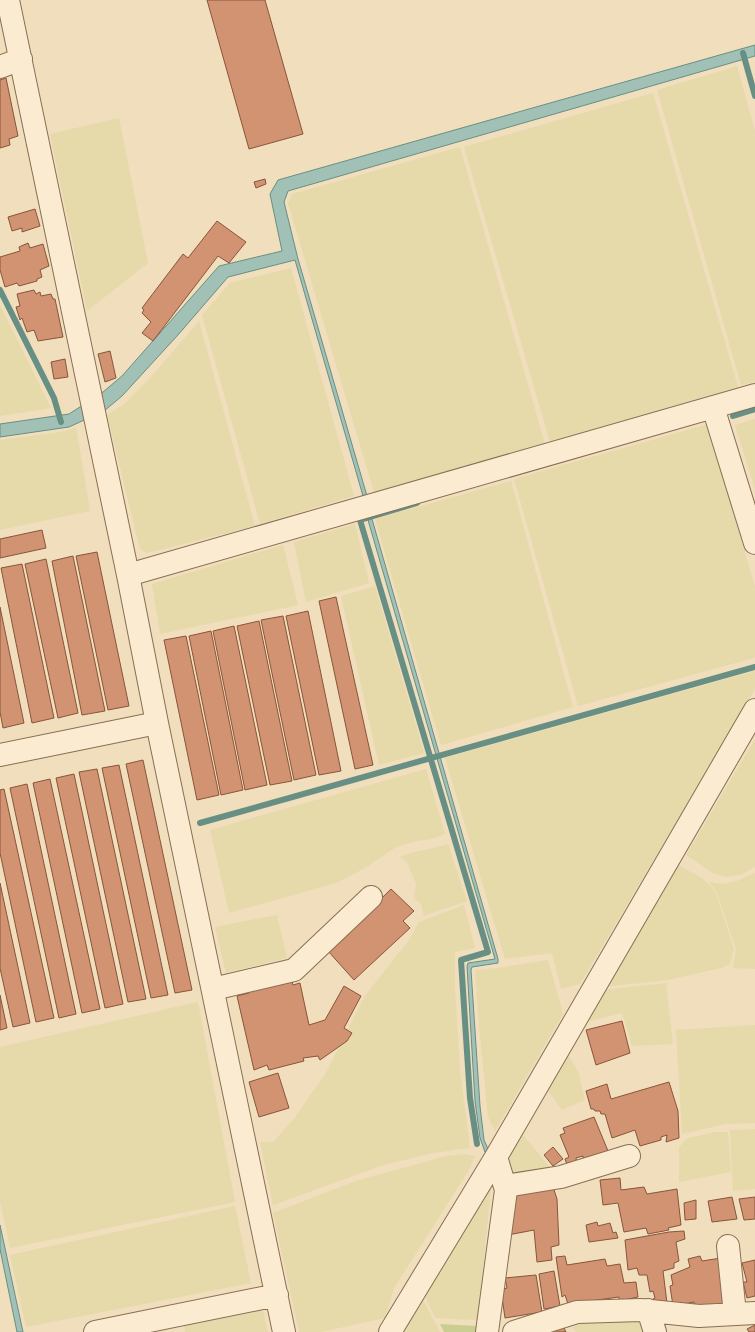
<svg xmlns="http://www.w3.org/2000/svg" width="755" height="1332" font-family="Merriweather,serif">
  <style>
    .farmland { fill: #e6d9aa }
    .green { fill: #cbce91 }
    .water { fill: #a1c1b6; stroke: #688f83 }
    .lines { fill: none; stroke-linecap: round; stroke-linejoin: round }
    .stream { stroke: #688f83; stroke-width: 6 }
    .building { fill: #d19371; stroke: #89553a }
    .minor-casing { stroke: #896e55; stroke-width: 24 }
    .minor { stroke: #fbecd1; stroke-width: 22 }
  </style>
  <rect width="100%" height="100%" fill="#f0debd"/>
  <path class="farmland" d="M737,66L755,131V382L741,385L657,90Z
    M653,93L738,387L550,442L464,147Z
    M119,118L148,263L87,311L50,134Z
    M460,147L545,444L374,492L288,203L292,194Z
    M291,268L354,496L260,524L202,315L230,283Z
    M0,305L51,408L0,416Z
    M199,321L255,526L147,553L140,549L107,415L123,405L152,376Z
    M755,419V489L735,425Z
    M705,425L709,426L755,587V656L754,658L578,706L514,479Z
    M76,427L90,511L0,530V440L61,432Z
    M511,481L573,707L441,745L375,519Z
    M355,524L369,583L306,602L294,542Z
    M283,545L298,605L160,634L152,584Z
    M375,586L424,753L379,765L341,596Z
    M755,671V689L580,984L561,989L552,953L505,959L445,758Z
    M755,739V867L740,875L725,877L713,873L686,855Z
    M426,769L445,834L432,839L416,841L396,847L365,868L336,883L229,913L210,830Z
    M448,844L467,901L424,916L421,904L414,898L416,884L407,862L400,857L414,852L433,848Z
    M676,864L700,877L709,884L715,892L734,949L730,964L721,968L668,980L603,987Z
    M755,873V969L733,968L736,949L716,891L709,882L723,884L737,881Z
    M464,905L475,948L455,952V987L460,1071L470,1148L433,1153L383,1165L273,1205L260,1142H273L294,1119L327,1071L364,997L409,940L419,922Z
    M277,915L287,958L226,973L215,927Z
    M548,960L563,1014L495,1131L488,1117L479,1025L475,970L497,968Z
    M666,983L673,1044L632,1046L622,1013L582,1023L603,990Z
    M198,1002L235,1202L10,1248L0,1201V1047Z
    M755,1025V1123L725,1124L682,1134L676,1030Z
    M566,1052L578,1071L585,1100L562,1110L546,1088Z
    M518,1129L552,1170L514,1180L503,1156Z
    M755,1129V1189L733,1191L730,1130Z
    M715,1132H728L731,1172L679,1182V1147L688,1138Z
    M464,1154L475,1156L469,1170L394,1288L385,1318L321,1332H299L273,1213L356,1181L446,1156Z
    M490,1172L491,1188L478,1320L435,1318L424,1293Z
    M235,1206L251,1283L26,1327L10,1255Z
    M423,1300L440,1332H402Z
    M261,1304L268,1332H185L183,1322Z
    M602,1318L645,1321L650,1332H576L572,1327Z"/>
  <path class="green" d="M440,1324L477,1326L476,1332H444Z"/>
  <path class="water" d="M755,45V56L288,191L284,202L298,259L367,496H363L295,260L228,277L177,336L122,396L104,411L69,427L0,437V424L69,414L103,392L122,376L219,266L282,251L270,194L278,180Z
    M372,519L498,959V963L472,967L471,970L480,1106L484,1140L489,1151L485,1152L480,1138L475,1101L467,966L468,963L495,959L368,520Z
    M0,1225L23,1332H17L0,1249Z"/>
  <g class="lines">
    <path class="stream" d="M743,53L755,96
      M0,290L54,398L61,422
      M733,416L755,409
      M417,503L360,520L488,952L461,960L470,1098L477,1144
      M200,823L755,667"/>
  </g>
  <path class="building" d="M207,0H265L303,134L249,149Z
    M6,78L18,136L9,139L10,145L0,148V80Z
    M265,179L266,184L256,188L254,182Z
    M35,209L40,226L22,232V228L12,231L8,217Z
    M217,221L246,242L229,263L218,256L153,341L142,333L151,322L142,313L144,310L142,308L183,254L188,258Z
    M28,243L30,248L43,244L49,266L40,270L42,277L37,279V281L19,286L17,283L5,287L0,270V257L20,251L19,247Z
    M34,290L36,294L40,292L41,296L51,294L53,299H55L63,337L38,341L34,330L27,332L22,318L20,320L16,307L20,306L17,294Z
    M110,351L116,378L105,382L98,354Z
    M65,359L68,377L54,379L51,362Z
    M42,530L46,548L0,558V539Z
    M97,552L129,706L108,710L76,556Z
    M73,556L105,711L82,715L52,561Z
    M46,559L78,713L58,718L25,564Z
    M22,564L54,718L32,723L1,568Z
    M336,597L373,765L355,769L319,601Z
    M0,607L24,723L3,728L0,712Z
    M308,611L341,771L319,775L286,616Z
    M283,616L316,775L294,780L261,620Z
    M259,621L292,781L270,785L237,626Z
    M234,626L267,785L245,790L213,631Z
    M211,631L243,790L221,795L189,636Z
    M186,636L219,795L197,800L164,640Z
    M143,760L192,990L175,993L126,764Z
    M119,765L168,995L151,998L102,768Z
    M97,769L146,999L128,1002L79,772Z
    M74,774L123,1004L105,1008L56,778Z
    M50,779L100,1009L82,1013L33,783Z
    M27,784L76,1014L59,1018L10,788Z
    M4,789L54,1018L36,1022L0,853V790Z
    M0,883L30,1023L13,1027L0,968Z
    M391,889L414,911L403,921L410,928L354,980L328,951Z
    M292,982L293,985L300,983L309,1025L325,1020L344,986L361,996L344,1028L352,1033L347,1041L320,1060L318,1056L303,1058L304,1061L269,1070L267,1065L254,1070L237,996L249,993L248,991Z
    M0,995L7,1028L0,1030Z
    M622,1021L630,1053L596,1065L586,1030Z
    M278,1073L289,1108L259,1117L249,1082Z
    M669,1082L678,1111L679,1138L666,1142L667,1135L661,1137V1140L640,1146L635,1130L612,1138L605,1114H601L600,1111H595L594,1109H591L586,1091L607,1084L611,1099Z
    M594,1117L608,1151L584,1161L583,1156L576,1158L577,1165L568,1167L565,1159L569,1157L560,1135L565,1133L563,1128Z
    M553,1147L563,1159L553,1166L544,1155Z
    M620,1178L621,1190L644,1187L647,1194L677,1189L681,1225L668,1228L669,1230L648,1234L646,1228L624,1232L618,1203L603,1205L600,1180Z
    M552,1184L557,1199L559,1245L551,1247L552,1260L537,1262L534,1230L508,1235L515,1195Z
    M732,1197L737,1219L712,1222L708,1201Z
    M755,1197V1219L744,1220L739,1199Z
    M696,1200V1219L685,1220L684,1203Z
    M597,1222L598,1226L610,1223L613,1233L616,1232L618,1238L589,1242L586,1225Z
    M684,1231L685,1239L676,1242L679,1261L674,1263V1268L663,1271L667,1303L655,1304L653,1299L655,1298L653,1291L650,1292L647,1275H639L637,1268L628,1270L625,1240L669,1232Z
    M565,1256L567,1265L605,1259L607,1266L620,1264L624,1283L636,1282L638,1297L619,1301V1297L568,1304L565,1295L562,1297L556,1257Z
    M700,1256L702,1261L721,1258L724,1304L695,1307L694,1302L673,1306L670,1286L673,1285L671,1275L690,1267L688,1259Z
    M755,1260V1296L747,1298L743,1282H747L742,1263Z
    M554,1271L560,1306L544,1309L539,1274Z
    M536,1275L542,1312L505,1318L501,1290L507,1288L505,1278Z
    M755,1325V1332H749L747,1329Z
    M563,1326L566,1332H551Z"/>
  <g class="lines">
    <defs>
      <path id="minor" d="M8,0L128,575L157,723L284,1332
        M0,67L21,59
        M713,407L755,543
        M128,575L755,395
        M0,755L157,723
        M213,989L294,970L371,897
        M505,1186L561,1177L629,1156
        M728,1246L735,1314
        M648,1310L655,1332
        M95,1332L277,1295
        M390,1332L496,1157L755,710
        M487,1332L506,1190L496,1157
        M514,1332L577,1312L641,1310L699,1316L755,1313"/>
    </defs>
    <use href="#minor" class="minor-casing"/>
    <use href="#minor" class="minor"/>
  </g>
</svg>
